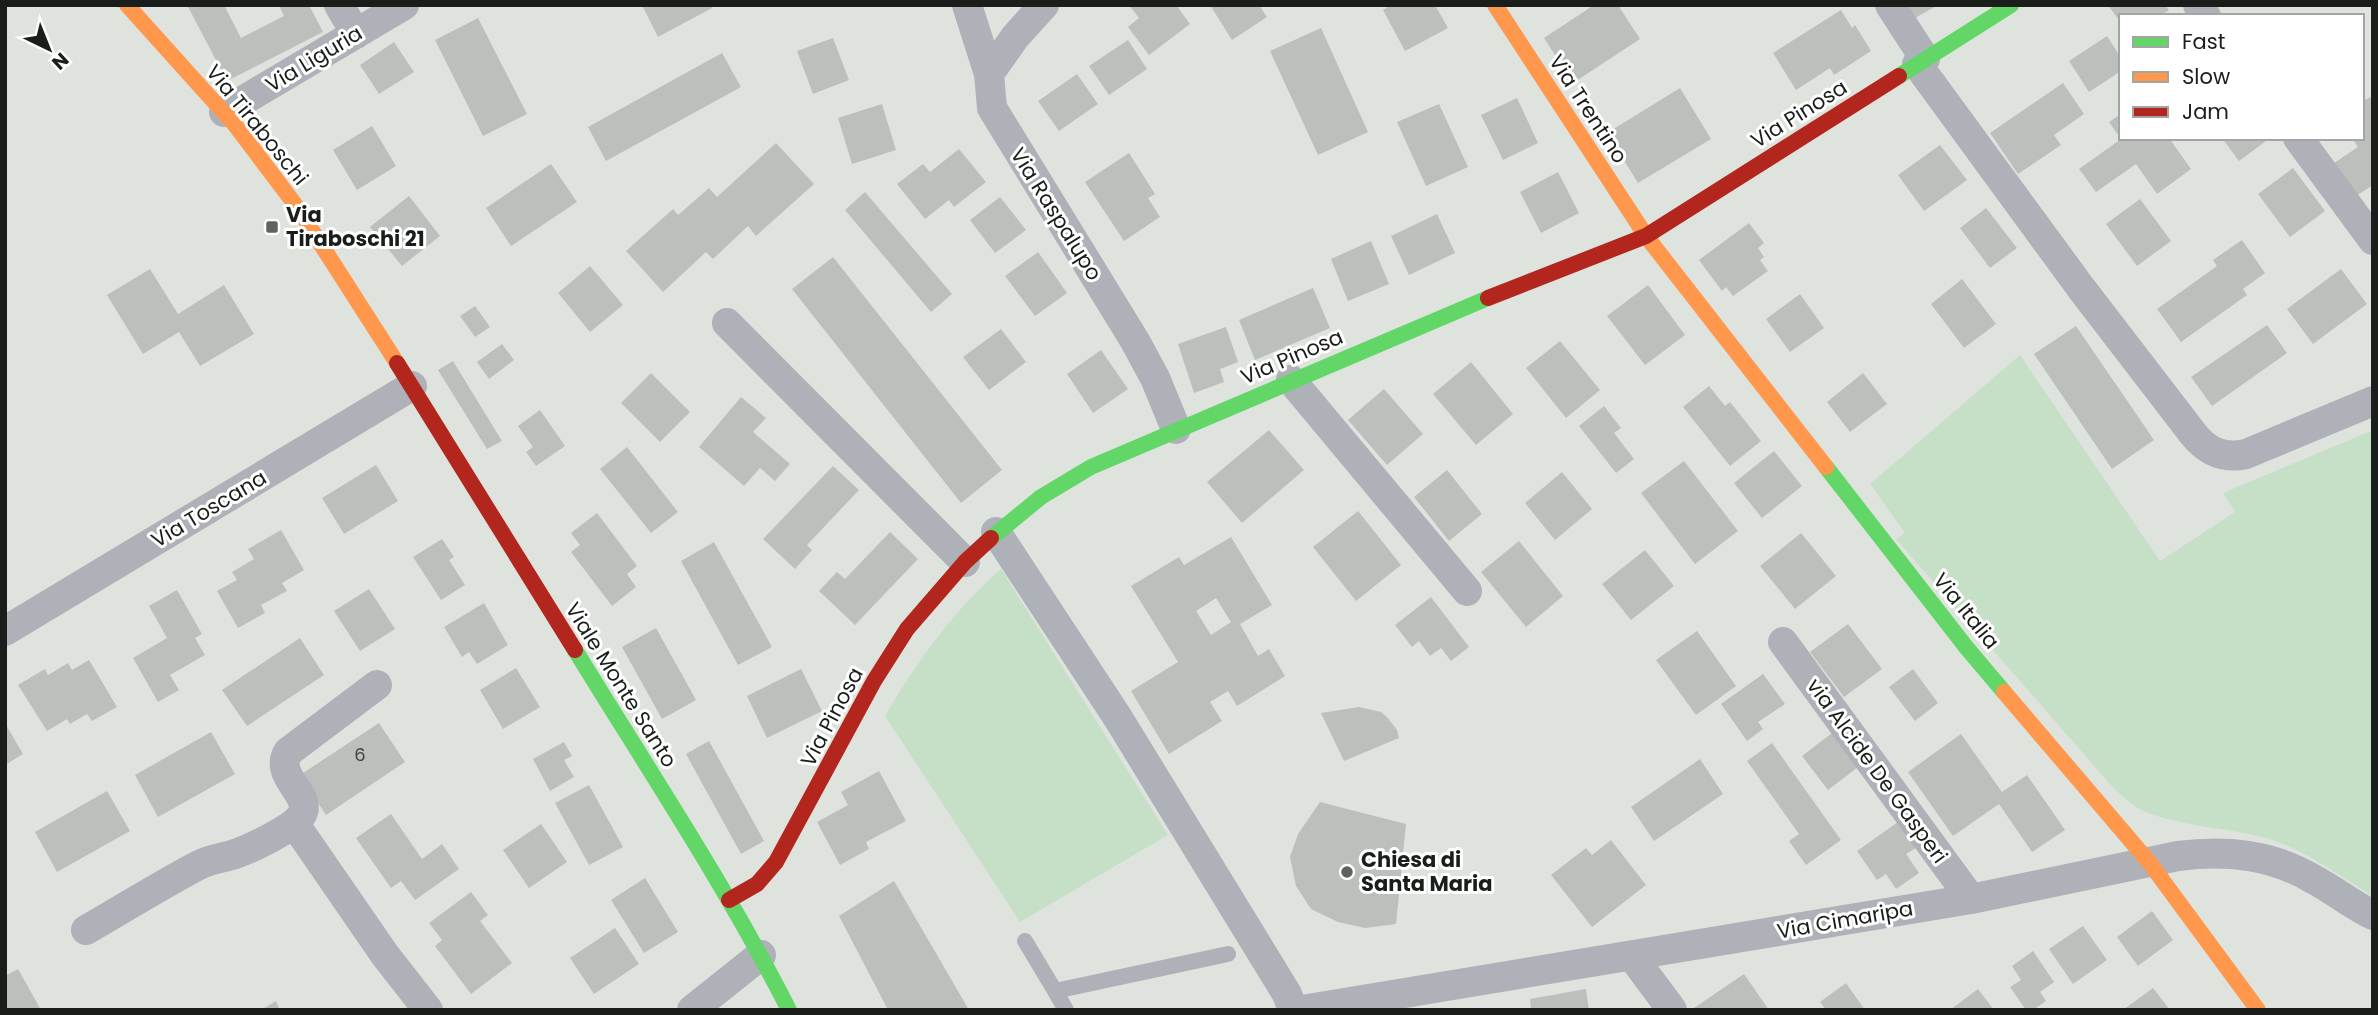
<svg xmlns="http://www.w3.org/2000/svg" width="2378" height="1015" font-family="Poppins,sans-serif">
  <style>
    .green { fill: #c6e0c7 }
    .building { fill: #bcc0bc; fill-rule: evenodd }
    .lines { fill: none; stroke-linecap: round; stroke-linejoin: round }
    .lane { stroke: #afb1b9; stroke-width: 16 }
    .street { stroke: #afb1b9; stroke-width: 30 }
    .fast { stroke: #63d668; stroke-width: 16 }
    .slow { stroke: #ff974d; stroke-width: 16 }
    .jam { stroke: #b3261e; stroke-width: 16 }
    .poi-dot { fill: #5f635f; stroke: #fff; stroke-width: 2.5 }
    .labels { text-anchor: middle; stroke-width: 6; stroke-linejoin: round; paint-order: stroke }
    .number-label { font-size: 18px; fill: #424642 }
    .street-label { font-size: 21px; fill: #1a1e1a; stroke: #fff }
    .poi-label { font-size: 21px; font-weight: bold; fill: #1a1e1a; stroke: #fff; text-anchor: start }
  </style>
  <rect width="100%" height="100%" fill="#dee3de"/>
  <path class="green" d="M2020,355L2160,561L2235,512L2223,493L2373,430V896C2339,876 2308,851 2269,839C2230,827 2164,826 2133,805C2124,799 2116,790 2109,783L1896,539L1905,533L1870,484Z
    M1001,569L1168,835L1020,922L885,716C917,661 953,611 1001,569Z"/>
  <path class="building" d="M187,5H224L241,38L284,16L279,5H309L323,32L227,81Z
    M642,5H710L712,8L658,37Z
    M1129,5H1176L1190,24L1149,55L1128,27L1139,18Z
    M1210,5H1259L1267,17L1232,40Z
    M1391,5H1435L1448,28L1405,51L1383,10Z
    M1594,5H1618L1640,39L1573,83L1544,38Z
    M1908,5H1938L1915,18Z
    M2108,5H2165L2169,10L2160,16H2121V23Z
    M1841,10L1852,28L1855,25L1871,51L1834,75L1830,68L1796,90L1773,53Z
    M478,18L527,114L483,136L435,40Z
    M1321,28L1368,132L1318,155L1270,51Z
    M2107,36L2121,58V71L2089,92L2069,61Z
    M833,38L849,80L813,94L797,51Z
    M1128,40L1147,69L1109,95L1089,66Z
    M394,42L414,72L379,94L360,65Z
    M722,53L741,87L606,161L588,127Z
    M1077,74L1098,104L1059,131L1038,101Z
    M2063,83L2084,114L2054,135L2061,145L2018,174L1990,133Z
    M1680,88L1711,139L1638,183L1607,133Z
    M2370,97L2373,101V185L2356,196L2334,163L2358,147L2352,138H2362V102Z
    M1517,98L1538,143L1503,160L1481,115Z
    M882,104L896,150L852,164L838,118Z
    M1439,104L1468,167L1426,186L1397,122Z
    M2121,114V138H2169L2191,169L2157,194L2136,164L2096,192L2079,169L2121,139L2109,122Z
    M372,126L396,166L357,190L333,150Z
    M2222,138H2270L2239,161Z
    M776,143L814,184L756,236L748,226L713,259L706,252L663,292L626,251L673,209L678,215L709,188L717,197Z
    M1940,145L1967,180L1924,211L1898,175Z
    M959,149L986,182L954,207L949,200L925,219L897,184L923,164L930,172Z
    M1129,153L1155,194L1148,198L1160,217L1124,241L1085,182Z
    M551,164L577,202L511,246L486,208Z
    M2293,168L2325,211L2290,237L2258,194Z
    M1558,172L1579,213L1541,233L1520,192Z
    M865,192L952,294L931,312L845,210Z
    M409,196L440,236L402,266L370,227Z
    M1000,197L1026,230L995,253L970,220Z
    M2140,199L2171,241L2137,266L2106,224Z
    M1986,208L2017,248L1990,268L1960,228Z
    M1437,214L1455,253L1409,275L1391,236Z
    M1749,223L1764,243L1758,248L1764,257L1760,260L1768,271L1733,296L1726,287L1722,291L1699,260Z
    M2242,240L2265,273L2243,289L2247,295L2181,342L2157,309L2217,266L2213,260Z
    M1371,241L1389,284L1348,301L1331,259Z
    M1038,252L1067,293L1035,316L1005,276Z
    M833,257L1002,470L961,503L792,289Z
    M590,266L623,305L590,332L558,293Z
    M150,269L178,314L224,285L254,334L200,366L179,332L143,354L107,295Z
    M2341,269L2367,304L2313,344L2287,309Z
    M1962,279L1996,324L1964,348L1931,304Z
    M1648,285L1685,335L1645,365L1607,316Z
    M1313,288L1330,328L1255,360L1239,320Z
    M1800,294L1824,328L1790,352L1766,319Z
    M475,306L490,327L475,337L460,316Z
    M2267,325L2287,353L2212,406L2191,377Z
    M2076,326L2154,440L2112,469L2034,354Z
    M1226,327L1238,362L1220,369L1224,382L1194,393L1178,344Z
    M1001,329L1026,362L989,390L963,357Z
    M1560,341L1600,390L1566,418L1526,368Z
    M502,344L514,360L489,379L477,362Z
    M1101,350L1128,389L1093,413L1067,374Z
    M453,361L502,441L487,449L438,370Z
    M1471,362L1513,414L1476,445L1433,394Z
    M651,373L690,412L660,442L621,403Z
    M1863,373L1887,404L1850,432L1827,402Z
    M1709,386L1725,406L1730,402L1761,441L1730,466L1683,407Z
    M1384,389L1423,434L1387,465L1348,420Z
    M741,397L766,418L753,432L790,464L775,481L760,468L744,486L699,447Z
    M1604,406L1621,428L1614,433L1634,459L1616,473L1579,426Z
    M540,410L565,446L536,466L526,452L533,447L518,426Z
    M1269,430L1304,470L1242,523L1207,482Z
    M627,447L678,512L651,533L600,469Z
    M1774,451L1802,486L1762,518L1734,483Z
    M1684,461L1738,531L1695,564L1641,493Z
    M376,465L398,501L344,534L322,498Z
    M833,466L859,490L807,545L812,550L795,569L763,539Z
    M1447,470L1482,514L1449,541L1414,497Z
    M1562,472L1592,509L1555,540L1525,503Z
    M1358,511L1401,565L1356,601L1313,547Z
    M597,513L637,566L627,574L636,587L612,606L571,552L580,545L571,533Z
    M281,530L304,570L282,583L287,591L261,605L265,613L238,628L217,591L237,580L232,572L254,559L248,549Z
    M890,532L918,559L855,625L819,591L837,572L845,579Z
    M1801,533L1836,576L1795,609L1760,566Z
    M1231,537L1272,605L1240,624L1258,656L1269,649L1285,676L1237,706L1228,691L1210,702L1222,721L1169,754L1131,691L1178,662L1131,586L1179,557L1184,565ZM1216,598L1231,622L1211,635L1196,611Z
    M442,539L454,557L449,560L465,585L441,600L413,557Z
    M1519,541L1563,596L1526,627L1481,572Z
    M714,542L772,647L738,665L681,561Z
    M1645,550L1674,586L1631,620L1602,584Z
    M369,589L395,629L360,651L334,611Z
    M177,590L202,634L195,638L205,655L170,675L179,690L158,702L133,658L167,638L149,606Z
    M1431,597L1469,647L1451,661L1441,648L1430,656L1419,641L1412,647L1395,625Z
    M484,603L508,645L477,664L469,652L462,657L444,627Z
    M1848,624L1882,669L1844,697L1810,652Z
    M656,628L696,700L662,719L622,647Z
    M1697,631L1736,686L1696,715L1656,660Z
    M300,638L324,675L247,726L222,690Z
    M89,660L117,707L92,721L87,714L70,724L67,719L47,731L18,685L45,669L48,675L68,663L72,670Z
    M516,668L540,707L503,729L480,690Z
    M801,669L822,711L767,738L747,696Z
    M1913,669L1938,703L1915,721L1889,687Z
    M1763,674L1785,704L1758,722L1763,729L1747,741L1721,704Z
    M1359,707L1381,712L1387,717L1397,730L1399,738L1344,761L1321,713Z
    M5,723L23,754L5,765Z
    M379,723L405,762L326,815L300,775Z
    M1836,730L1862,764L1828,790L1802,756Z
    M211,732L235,774L158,817L135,775Z
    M1961,734L2002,792L2027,775L2065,830L2032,852L1999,804L1953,836L1908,772Z
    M709,741L764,841L741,854L686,754Z
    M564,742L572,756L564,760L574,777L550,791L533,759Z
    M1772,743L1841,840L1806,865L1789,841L1799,834L1747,761Z
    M1700,759L1723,794L1654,841L1631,807Z
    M879,771L906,821L866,842L869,849L840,865L817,822L848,805L841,792Z
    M589,785L623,847L589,865L555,803Z
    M107,791L130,831L57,872L35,832Z
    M1320,802L1406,824L1396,924L1365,928L1338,922L1311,909L1296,886L1290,857L1298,834Z
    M391,814L422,859L442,844L459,869L415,900L401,881L391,888L356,838Z
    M1898,822L1916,848L1906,854L1919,873L1896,889L1886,874L1877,880L1857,851Z
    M541,824L567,862L529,888L503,850Z
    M1611,840L1646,885L1592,927L1551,875L1586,848L1592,855Z
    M645,878L678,932L644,953L611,900Z
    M894,881L969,1010H888L839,916Z
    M471,892L488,915L480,921L512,963L471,994L435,946L442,940L429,923Z
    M2152,911L2173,940L2138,966L2117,937Z
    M2083,926L2107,960L2073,984L2049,949Z
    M615,928L639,964L594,994L570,958Z
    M2033,951L2054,982L2040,992L2046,1001L2033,1010H2026L2010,987L2021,980L2012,966Z
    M18,969L41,1010H5V976Z
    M1744,974L1769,1010H1691Z
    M1846,983L1865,1010H1826L1820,1002Z
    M2153,988L2170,1010H2123Z
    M1586,989L1589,1010H1531L1530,999Z
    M1978,989L1994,1010H1950Z
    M276,1001L280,1010H261Z"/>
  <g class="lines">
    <path class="lane" d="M1025,941L1055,991L1228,954
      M1055,991L1066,1010"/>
    <path class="street" d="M339,5L356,34
      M967,5L989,74
      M1044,5L1015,37L989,74L992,108L1135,341L1155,378L1176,429
      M1890,5L1925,59
      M2198,5L2206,16
      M1917,64L2081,288L2194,435C2208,452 2224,459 2246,454L2373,401
      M224,112L404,5
      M2298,138L2373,240
      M727,323L965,562
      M1291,380L1467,591
      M996,532L1118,718L1287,994L1293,1010
      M5,631L412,386
      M1783,642L1971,899
      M294,823L385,955L428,1010
      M86,930C124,908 161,885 199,865C211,859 223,858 235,854C250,849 292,829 301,816C315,795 273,778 288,752L377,685
      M1632,956L1672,1010
      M692,1010L761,955
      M1302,1010L1971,899L2178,856C2226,850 2271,854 2313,879C2334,890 2352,905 2373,915"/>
    <path class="fast" d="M1899,76L2011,5
      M1826,467L1966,647L2004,692
      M991,538L1041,497L1091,467L1488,298
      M575,650C648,769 726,886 789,1010"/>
    <path class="slow" d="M127,5L235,125L297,207L397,363
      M1495,5L1646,236L1826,467
      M2004,692L2149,862L2258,1010"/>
    <path class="jam" d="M1488,298L1646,236L1899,76
      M397,363L575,650
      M729,900L757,884L776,862L874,681L907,629L965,562L991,538"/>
  </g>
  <g class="poi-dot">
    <rect x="265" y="220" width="14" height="14" rx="3.5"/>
    <circle cx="1347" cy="872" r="7"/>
  </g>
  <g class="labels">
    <g class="number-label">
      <text x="360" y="761">6</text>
    </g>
    <g class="street-label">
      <text transform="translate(314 59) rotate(-31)" y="7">Via Liguria</text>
      <text transform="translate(1588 109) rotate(57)" y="7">Via Trentino</text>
      <text transform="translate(1799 114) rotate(-32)" y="7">Via Pinosa</text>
      <text transform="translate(257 125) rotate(51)" y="7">Via Tiraboschi</text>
      <text transform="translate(1056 214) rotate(58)" y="7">Via Raspalupo</text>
      <text transform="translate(1292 357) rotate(-23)" y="7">Via Pinosa</text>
      <text transform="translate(209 509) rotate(-31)" y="7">Via Toscana</text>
      <text transform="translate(1966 611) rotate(51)" y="7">Via Italia</text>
      <text transform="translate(621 685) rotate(58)" y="7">Viale Monte Santo</text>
      <text transform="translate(832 717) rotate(-62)" y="7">Via Pinosa</text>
      <text transform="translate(1877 771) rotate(54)" y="7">via Alcide De Gasperi</text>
      <text transform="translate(1845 920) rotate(-10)" y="7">Via Cimaripa</text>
    </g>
    <g class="poi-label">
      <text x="286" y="222">Via<tspan x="286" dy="24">Tiraboschi 21</tspan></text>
      <text x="1361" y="867">Chiesa di<tspan x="1361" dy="24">Santa Maria</tspan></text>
    </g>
  </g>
  <rect width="2378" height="1015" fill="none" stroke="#1a1e1a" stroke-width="14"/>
  <rect x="2119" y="14" width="245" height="126" fill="#ffffff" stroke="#a3a5a3" stroke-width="2"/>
  <rect x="2133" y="37" width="35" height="10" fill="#63d668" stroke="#a3a5a3" stroke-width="2"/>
  <text x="2182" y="49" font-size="21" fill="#1a1e1a">Fast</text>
  <rect x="2133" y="72" width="35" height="10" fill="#ff974d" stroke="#a3a5a3" stroke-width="2"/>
  <text x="2182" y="84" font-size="21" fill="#1a1e1a">Slow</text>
  <rect x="2133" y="107" width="35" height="10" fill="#b3261e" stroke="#a3a5a3" stroke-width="2"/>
  <text x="2182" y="119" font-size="21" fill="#1a1e1a">Jam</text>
  <g transform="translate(49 49) rotate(137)" stroke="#ffffff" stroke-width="5" paint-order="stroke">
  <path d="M0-5L12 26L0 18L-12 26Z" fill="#1a1e1a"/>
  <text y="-10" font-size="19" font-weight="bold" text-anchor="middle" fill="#1a1e1a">N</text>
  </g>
</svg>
